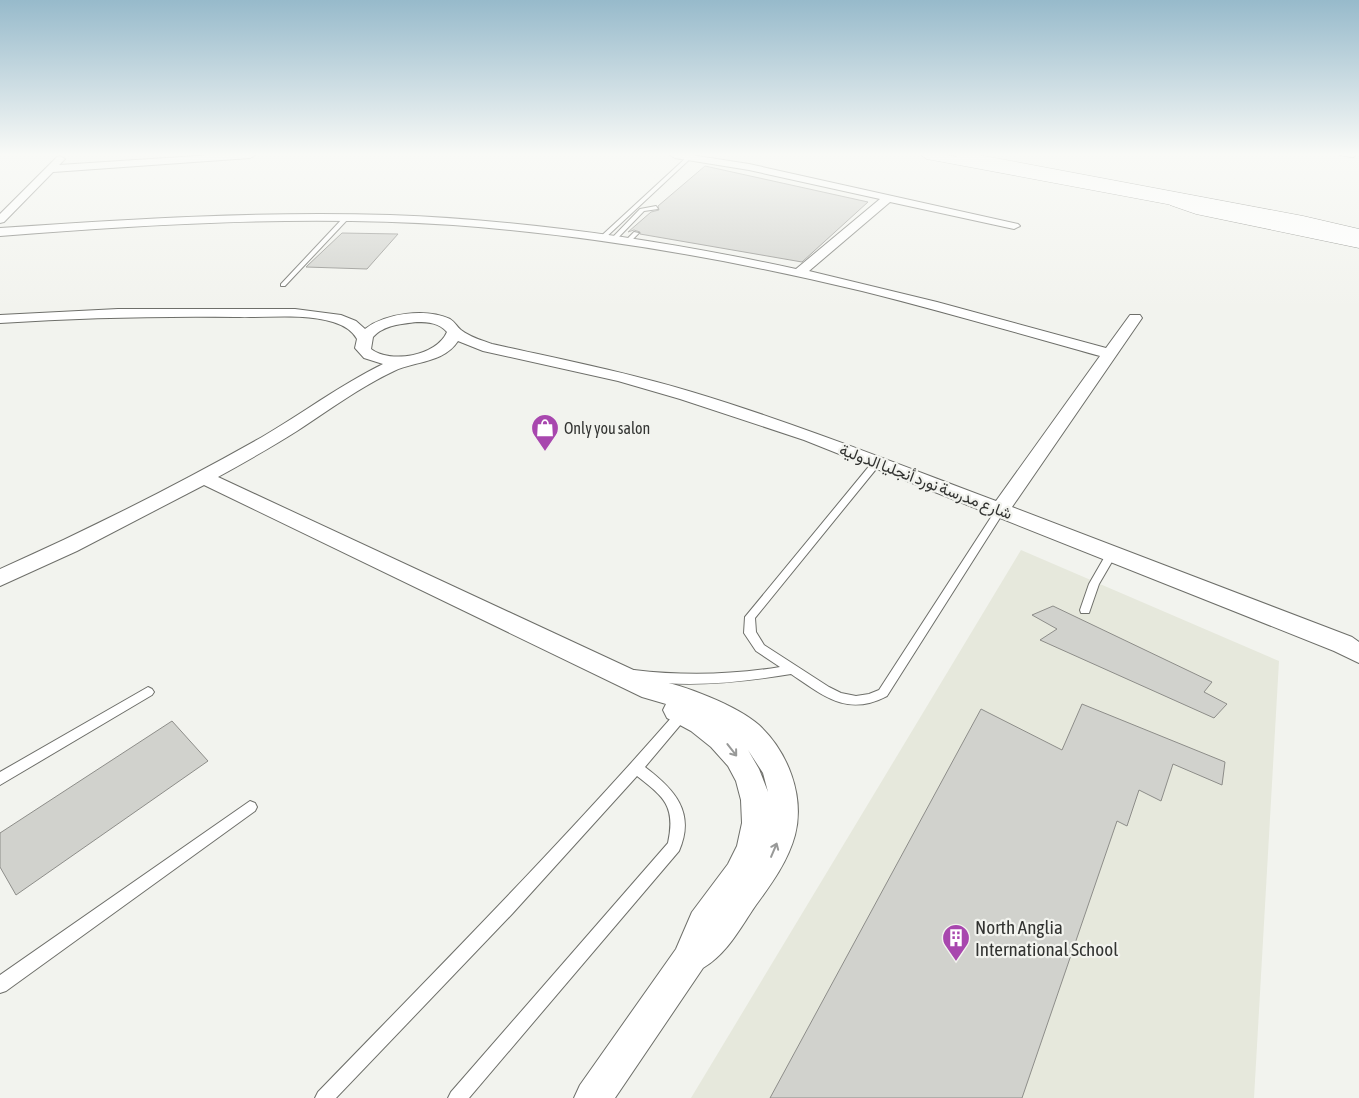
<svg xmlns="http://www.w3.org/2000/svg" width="1359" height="1098" font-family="'Asap Condensed',Vazirmatn,sans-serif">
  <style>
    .built { fill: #e6e8dc }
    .building { fill: #d1d2cd; stroke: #8d8d89 }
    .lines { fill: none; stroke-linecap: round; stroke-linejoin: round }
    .lane-casing { stroke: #6e6f6a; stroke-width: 2 }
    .street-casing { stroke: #6e6f6a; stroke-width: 2 }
    .secondary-casing { stroke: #6e6f6a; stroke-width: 1 }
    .primary-casing { stroke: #6e6f6a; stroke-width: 1 }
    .highway-casing { stroke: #6e6f6a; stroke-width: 1 }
    .lane { fill: #fff; fill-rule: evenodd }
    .street { fill: #fff; fill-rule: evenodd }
    .secondary { fill: #fff; fill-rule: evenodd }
    .primary { fill: #fff; fill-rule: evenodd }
    .highway { fill: #fff; fill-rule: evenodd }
    .oneway { stroke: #989998 }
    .labels { text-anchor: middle; stroke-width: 4.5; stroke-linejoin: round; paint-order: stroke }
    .poi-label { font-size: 16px; fill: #323331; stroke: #f2f3ee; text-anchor: start }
    .street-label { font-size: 16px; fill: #323331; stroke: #f2f3ee }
    .near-poi-label { font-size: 19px; fill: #323331; stroke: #f2f3ee; text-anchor: start }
  </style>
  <rect width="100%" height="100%" fill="#f2f3ee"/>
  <path class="built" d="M1021,550L1279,661L1254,1098H691Z"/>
  <path class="building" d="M705,166L868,202L802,262L640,234V232L634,230L628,232L651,212L659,210L658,206Z
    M342,233L398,234L367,269L306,267Z
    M1053,606L1212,682L1204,692L1227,704L1214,718L1040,640L1057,629L1032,615Z
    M1082,704L1225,762L1222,785L1173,764L1161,801L1139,790L1127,826L1117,821L1022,1098H770L981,709L1062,750Z
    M172,721L208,761L16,895L0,867V833Z"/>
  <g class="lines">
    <defs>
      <path id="lane" d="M1339,155H1354L1355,156L1353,157Z
        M688,156L692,157L603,240H599V238Z
        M656,206L658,209L644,211L614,242H610V240L640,209Z
        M343,218L348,219L285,286H281V284Z
        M634,232L639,233L628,244H624V242Z
        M878,458L881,459L882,461L881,463L755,618L756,632L764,645L829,687L841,693L856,696L869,694L879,690L997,508H1003L1005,510L887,696C847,717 824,696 791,674C749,681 707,686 664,683C653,682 641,682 630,678L628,675L630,672L634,670C683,676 731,675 780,667L756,651L744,633L745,617L875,459Z
        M1112,550L1117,553L1099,584L1090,610L1089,613H1081L1080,610L1089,584L1108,551Z
        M148,687L152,689L154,692L152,695L0,785V772Z
        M683,708L687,709L689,713L687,717L645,767C674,789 696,812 679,851L469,1098H448L451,1092L668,843C676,806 664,797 637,776L512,914L336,1098H315L318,1092C440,966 563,842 679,709Z
        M250,801L255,803L257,807L255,811L6,991L0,993V975Z"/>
      <path id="street" d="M212,155H255L250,158L53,172L4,222L0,223V214L57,157L60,156L65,159L59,165Z
        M670,155H691L749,164L1018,224L1020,226L1014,229L890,202L809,271L937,302L1106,348L1130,315H1140L1142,318L1012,507L1352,637L1359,642V663L1334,651L804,440L680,399L618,381L483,351L458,341C444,363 415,361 394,371C360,387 329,410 297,431C272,447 245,462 218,477L655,680C684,685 736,705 759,725C788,752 805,796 795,835C788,861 772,883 756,905C740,928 728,953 703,968L615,1098H574L580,1085L676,949L692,912L728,864L737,846L742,823L741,800L736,781L728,766L711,747L691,731L667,718L663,710L666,704L642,697L204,485L77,551L0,586V569C90,529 177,485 262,437C303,413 340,385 383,364L364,358L355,348L357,339C352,330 343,325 333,322C302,313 267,318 235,317C156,316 78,318 0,323V315L118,309H295L341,315L356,321L365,329C385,313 426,308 450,319C455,322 457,327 461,330C470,337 481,340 492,344C559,359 626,372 692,392C795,423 895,463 996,501L1100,356C1021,334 942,311 862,291C729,259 591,235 453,225C302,215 151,224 0,236V228C130,219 260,211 390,215C526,220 663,240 796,269L880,199L749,170L675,158ZM417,322C429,322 439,323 447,332C437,356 390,364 371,349L373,337C384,325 401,324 417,322ZM748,750L763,773L768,792L759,769Z"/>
      <path id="secondary" d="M1175,198L1204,207L1359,238V248L1196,214L1170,205L1168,202L1170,199Z"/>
      <path id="primary" d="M921,155H946L1359,230V240L927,159Z"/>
      <path id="highway" d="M954,155H979L1303,216L1359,229V239L1303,224L960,159Z"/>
    </defs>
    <use href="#lane" class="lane-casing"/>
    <use href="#street" class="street-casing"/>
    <use href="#secondary" class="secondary-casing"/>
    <use href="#primary" class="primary-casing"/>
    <use href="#highway" class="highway-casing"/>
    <use href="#lane" class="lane"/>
    <use href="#street" class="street"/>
    <use href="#secondary" class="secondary"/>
    <use href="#primary" class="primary"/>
    <use href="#highway" class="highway"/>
  </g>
  <defs><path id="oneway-shaft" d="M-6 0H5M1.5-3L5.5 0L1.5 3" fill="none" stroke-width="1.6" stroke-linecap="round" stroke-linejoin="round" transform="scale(1.25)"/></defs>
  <g class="oneway">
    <use href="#oneway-shaft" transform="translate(732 750) rotate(52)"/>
    <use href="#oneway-shaft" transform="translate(774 850) rotate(-67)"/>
  </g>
  <linearGradient id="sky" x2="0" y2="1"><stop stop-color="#97bacb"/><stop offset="0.5" stop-color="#f9faf7"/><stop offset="1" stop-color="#f9faf7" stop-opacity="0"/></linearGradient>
  <rect width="1359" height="309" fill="url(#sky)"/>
  <defs>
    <symbol id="shop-pin" viewBox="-11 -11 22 30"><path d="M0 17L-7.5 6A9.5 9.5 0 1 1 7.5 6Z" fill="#a847ae" stroke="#f2f3ee"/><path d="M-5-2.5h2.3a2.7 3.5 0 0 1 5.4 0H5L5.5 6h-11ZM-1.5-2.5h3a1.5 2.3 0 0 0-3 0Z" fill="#fff"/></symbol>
    <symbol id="building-pin" viewBox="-11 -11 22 30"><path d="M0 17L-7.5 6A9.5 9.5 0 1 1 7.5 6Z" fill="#a847ae" stroke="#f2f3ee"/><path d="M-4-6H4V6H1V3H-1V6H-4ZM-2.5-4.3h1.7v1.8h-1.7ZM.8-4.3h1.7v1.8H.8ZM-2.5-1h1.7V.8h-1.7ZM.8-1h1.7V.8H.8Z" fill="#fff"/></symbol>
  </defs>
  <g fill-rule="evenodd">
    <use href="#shop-pin" x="529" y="412" width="32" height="43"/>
    <use href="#building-pin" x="940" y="922" width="32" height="43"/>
  </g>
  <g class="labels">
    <g class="poi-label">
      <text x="564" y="434">Only you salon</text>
    </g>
    <g class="street-label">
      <text transform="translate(926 481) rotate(21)" y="6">شارع مدرسة نورد أنجليا الدولية</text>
    </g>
    <g class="near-poi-label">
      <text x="975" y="934">North Anglia<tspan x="975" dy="22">International School</tspan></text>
    </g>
  </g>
</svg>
